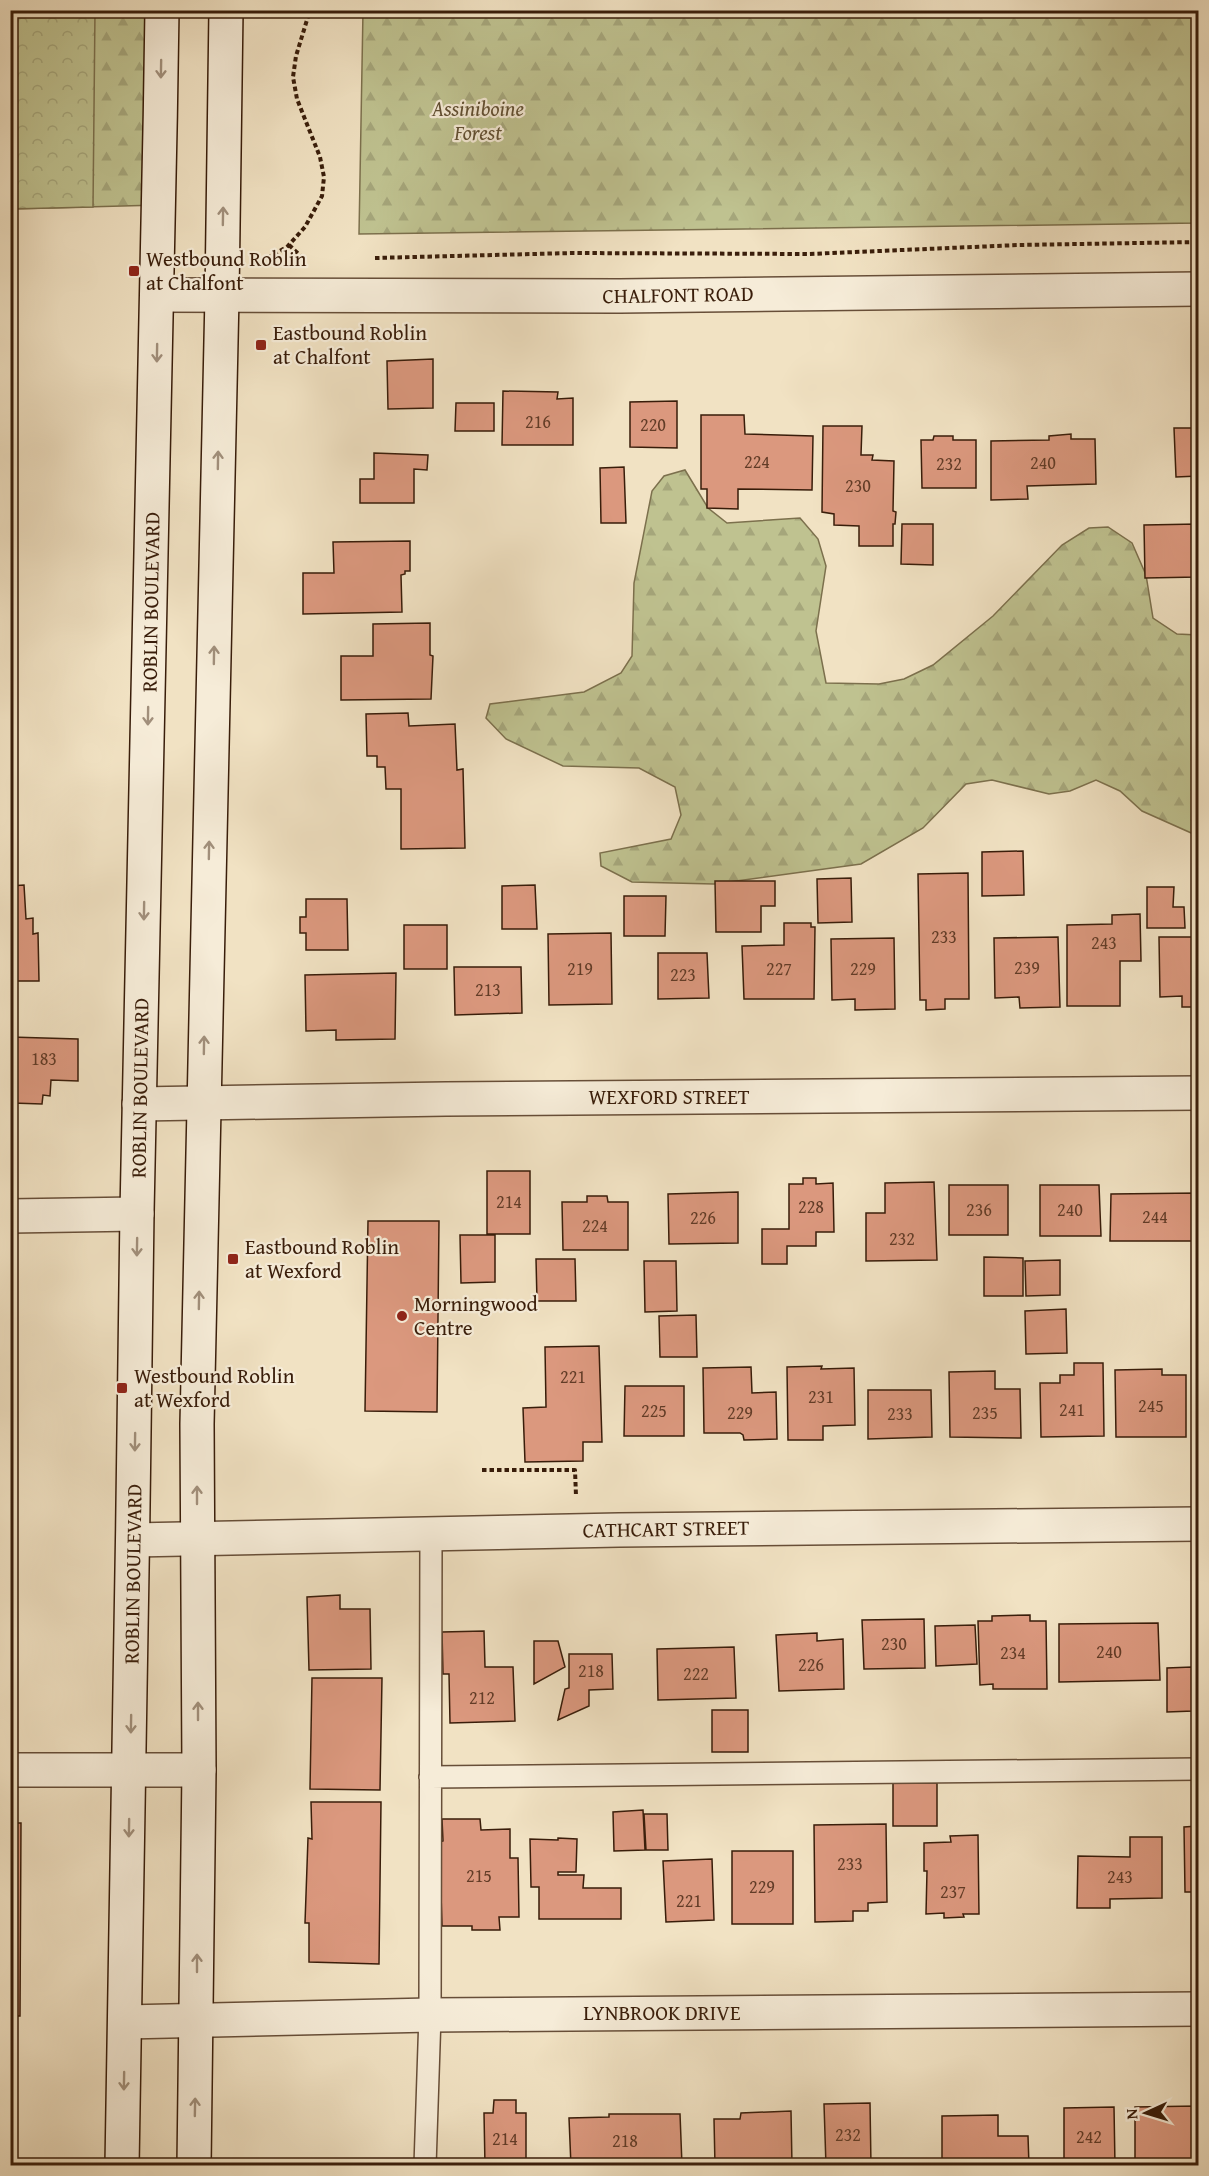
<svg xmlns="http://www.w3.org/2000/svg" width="1209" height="2176" font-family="'Gentium Book Plus',serif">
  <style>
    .forest { fill: url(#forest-firs); stroke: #7c704d; stroke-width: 1.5 }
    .park { fill: url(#park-crowns); stroke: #7c704d; stroke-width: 1.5 }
    .building { fill: #db987e; stroke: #391d0a; stroke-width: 1.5 }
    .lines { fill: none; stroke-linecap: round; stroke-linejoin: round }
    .lane-casing { stroke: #674e38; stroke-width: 24 }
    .street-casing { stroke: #674e38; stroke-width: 36 }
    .secondary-casing { stroke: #391d0a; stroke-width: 36 }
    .path { stroke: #391d0a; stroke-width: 4; stroke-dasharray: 4.5 3; stroke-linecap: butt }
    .lane { stroke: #f6ecd8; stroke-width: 21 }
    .street { stroke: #f6ecd8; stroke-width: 33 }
    .secondary { stroke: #f6ecd8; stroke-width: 33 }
    .oneway { stroke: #a18f7b }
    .poi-dot { fill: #8f2418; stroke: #f6ecd8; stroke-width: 2 }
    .labels { text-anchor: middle; stroke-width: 4.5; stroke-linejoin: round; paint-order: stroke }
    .number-label { font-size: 18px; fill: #623c27 }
    .park-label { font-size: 21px; font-style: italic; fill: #614f32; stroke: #f6ecd8 }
    .poi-label { font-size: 21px; fill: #391d0a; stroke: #f6ecd8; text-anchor: start }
    .street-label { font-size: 21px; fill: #391d0a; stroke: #f6ecd8 }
  </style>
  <defs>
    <pattern id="forest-firs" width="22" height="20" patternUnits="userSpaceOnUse" patternTransform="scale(1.5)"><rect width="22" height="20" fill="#bfc290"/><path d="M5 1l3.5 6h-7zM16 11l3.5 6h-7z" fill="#a5a67b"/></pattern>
    <pattern id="park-crowns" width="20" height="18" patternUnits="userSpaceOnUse" patternTransform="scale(1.5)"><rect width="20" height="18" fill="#bfc290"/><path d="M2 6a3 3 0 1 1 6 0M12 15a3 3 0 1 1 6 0" fill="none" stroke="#a5a67b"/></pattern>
  </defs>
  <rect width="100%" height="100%" fill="#f1e2c3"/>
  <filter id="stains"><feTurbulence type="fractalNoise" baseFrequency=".00333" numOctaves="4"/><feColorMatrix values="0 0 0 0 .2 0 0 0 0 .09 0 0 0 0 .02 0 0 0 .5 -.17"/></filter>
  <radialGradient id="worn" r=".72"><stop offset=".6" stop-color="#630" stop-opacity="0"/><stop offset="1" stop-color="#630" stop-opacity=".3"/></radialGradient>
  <path class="forest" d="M10,11H162L159,205L11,209Z
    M363,11H1198V223L359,234Z
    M685,470L708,508L727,523L800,518L818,539L826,566L816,631L826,683L879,684L904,679L933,665L993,616L1062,545L1089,528L1108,527L1132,543L1146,575L1153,618L1177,634L1198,635V836L1142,811L1120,791L1096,780L1070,791L1049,794L992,780L966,784L923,828L861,864L714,884L632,882L601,866L600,853L671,839L681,815L675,787L639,768L563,766L506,739L486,718L490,704L584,692L621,673L632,656L634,583L652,491L664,476Z"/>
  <path class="park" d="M10,11H95L93,207L11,209Z"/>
  <path class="building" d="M433,359V408L388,409L387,361Z
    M503,391L558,392L557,399L573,398V445H502Z
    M677,401V448L630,447V402Z
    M456,403H494V431H455Z
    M701,415H744L745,434L813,436L812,490L738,489V509L707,508V489H701Z
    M823,426H862L861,455H873L872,460L894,461L893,511L896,512L895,524H893V546H859V526L834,525V514L822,512Z
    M1174,428H1198V476L1176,477Z
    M1071,434V439H1095L1096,484L1027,486L1028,499L991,500V441L1049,440V436Z
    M934,436H953V440H976V488H922L921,440H933Z
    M374,453L428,455L427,470L414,469V503H360V479H374Z
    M624,467L626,523H601L600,468Z
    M902,524H933V565L901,564Z
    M1198,524V577L1145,578L1144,525Z
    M410,541V571H405V574L401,575L402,612L303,614V573H334L333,542Z
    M430,623V655L433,656L431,699L341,700V656H373V624Z
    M408,713L409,726L455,724L457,770L463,769L465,848L401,849V789H386L385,767H377V756H367L366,714Z
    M1023,851L1024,895L982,896V852Z
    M968,873L969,999H945V1009L926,1010V1000H920L918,874Z
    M851,878L852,922L818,923L817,879Z
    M715,881H775V906H761V932H716Z
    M24,885L26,919L33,918V934L38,933L39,981H10V886Z
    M535,885L537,929H502V886Z
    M1147,887H1174L1173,907H1184L1185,928H1147Z
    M624,896H666L665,936H624Z
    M306,899H347L348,950H306V933H300V917H306Z
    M1140,914L1141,961H1120V1006H1067V925L1112,924V915Z
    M784,923H811V927H815L814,999H744L742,946L784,945Z
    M404,925H447V969H404Z
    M611,933L612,1004L549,1005L548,934Z
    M1058,937L1060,1007L1020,1008L1019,997L995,998L994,938Z
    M1159,937H1198V1007H1182V996L1160,997Z
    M894,938L895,1009L855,1010V999L832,1000L831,939Z
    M658,953H707L709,998L658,999Z
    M454,967H521L522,1013L455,1015Z
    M396,973L395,1039L336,1040V1030L306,1031L305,975Z
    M10,1037L78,1039V1081L51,1080L50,1096L43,1095L42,1104L12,1103Z
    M487,1171H530V1234H487Z
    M803,1178H816V1184L833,1183L834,1232H816V1246H787V1264H762V1229H789V1184H803Z
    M934,1182L937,1260L866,1261V1213H885V1183Z
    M949,1185H1008V1235H949Z
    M1040,1185H1099L1101,1236H1040Z
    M738,1192V1243L669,1244L668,1194Z
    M1198,1193V1241H1110L1111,1194Z
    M587,1196H607L608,1202H628V1250H563L562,1202H587Z
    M368,1221H439L437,1412L365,1411Z
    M460,1235H495V1282L461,1283Z
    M984,1257L1023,1258V1296H984Z
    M536,1259H575L576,1301H537Z
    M1060,1260V1295L1026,1296L1025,1261Z
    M644,1261H676L677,1311L645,1312Z
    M1066,1309L1067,1353L1026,1354L1025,1311Z
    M696,1315L697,1357H660L659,1316Z
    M599,1346L602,1442H583V1461L525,1462L523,1408L546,1407L545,1347Z
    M1074,1363H1103L1104,1436L1041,1437L1040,1383H1060V1375H1074Z
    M822,1366L821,1369L854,1368L855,1425L823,1426V1440H788L787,1367Z
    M751,1367L752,1393L776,1392L777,1439L744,1440L743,1435L740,1433H704L703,1368Z
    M1162,1369V1375H1186V1437H1116L1115,1370Z
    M1193,1369H1198V1436H1193Z
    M995,1371V1389H1020L1021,1438L950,1437L949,1372Z
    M625,1386H684V1436H624Z
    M868,1390H931L932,1437L868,1439Z
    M340,1595V1609H370L371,1669L309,1670L307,1597Z
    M1030,1615V1621H1046L1047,1689H993V1684L980,1685L978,1621H992V1616Z
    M924,1619L925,1668L864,1669L862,1620Z
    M1158,1623L1160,1680L1059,1682V1624Z
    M975,1625L977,1664L936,1666L935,1626Z
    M484,1631L485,1667H513L515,1721L450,1723L449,1674H443L442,1632Z
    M817,1633V1641L843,1639L844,1689L779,1691L776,1635Z
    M534,1641H558L565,1667L534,1684Z
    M734,1647L736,1698L658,1700L657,1649Z
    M569,1654H612L613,1689L589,1690V1706L558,1720L565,1689L569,1688Z
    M1192,1667L1193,1711L1167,1712V1668Z
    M312,1678H382L380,1790L310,1789Z
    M712,1710H748V1752H712Z
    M893,1783H937V1826H893Z
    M311,1802H381L379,1964L309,1962V1923H305L308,1838L312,1839Z
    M643,1810L645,1850L614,1851L613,1812Z
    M644,1814H667L668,1850H646Z
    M442,1819H480L481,1830L510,1829V1858H518L519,1917H499L500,1930H472V1926H442L441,1894H438L439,1842L443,1841Z
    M10,1823H21L20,2016H10Z
    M886,1824L887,1902L868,1903V1911H853V1921L815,1922L814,1825Z
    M1198,1826V1892H1185L1184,1827Z
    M978,1835L979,1914H963L964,1917L944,1918V1913L926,1914L927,1871H924V1843L951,1842L950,1836Z
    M1130,1837H1162V1898L1110,1899V1908H1077L1078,1856L1130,1857Z
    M558,1838L577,1839L576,1872H558V1875H584L583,1888H621V1919H539V1887H531L530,1839L558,1840Z
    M732,1851H793V1924H732Z
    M712,1859L714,1920L666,1922L663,1861Z
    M494,2100H516V2113H526V2166H485L484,2113H493Z
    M870,2103L871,2166H826L824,2104Z
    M1197,2106V2158H1195V2162H1135V2107Z
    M1114,2107L1115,2166H1064V2108Z
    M791,2111L792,2166H715L714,2119H740L741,2113Z
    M609,2114H680L682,2165L571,2166L569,2118L609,2117Z
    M998,2115V2136H1028L1029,2166H942V2116Z
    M317,2163H390V2166H317Z"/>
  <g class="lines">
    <defs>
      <path id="lane" d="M430,1777L1198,1769
        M425,2166L430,2015L431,1533"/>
      <path id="street" d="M158,295L620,296L1198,289
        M139,1104L446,1099L1198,1093
        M10,1216L137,1214
        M134,1540L619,1530L1198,1524
        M10,1770H199
        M126,2022L430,2015L1198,2009"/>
      <path id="secondary" d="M122,2166C130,1848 132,1530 137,1212C144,812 156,411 162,10
        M194,2166L199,1770L197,1424L222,296L226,10"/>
    </defs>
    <use href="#lane" class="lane-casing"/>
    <use href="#street" class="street-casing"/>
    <use href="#secondary" class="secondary-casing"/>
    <path class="path" d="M289,245L305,260
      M267,258L287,247L305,227L322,196L324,177L320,157L297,99L293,77L296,56L310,10
      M375,258L572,253L809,254L1019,245L1198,242
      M482,1470H575L576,1496"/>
    <use href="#lane" class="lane"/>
    <use href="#street" class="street"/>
    <use href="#secondary" class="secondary"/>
  </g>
  <defs><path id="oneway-shaft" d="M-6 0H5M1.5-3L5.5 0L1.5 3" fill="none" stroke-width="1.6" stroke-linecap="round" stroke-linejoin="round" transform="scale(1.5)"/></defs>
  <g class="oneway">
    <use href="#oneway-shaft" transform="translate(161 69) rotate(91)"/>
    <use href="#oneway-shaft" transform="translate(223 216) rotate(-89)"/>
    <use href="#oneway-shaft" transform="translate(157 353) rotate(91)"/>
    <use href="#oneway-shaft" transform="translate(218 460) rotate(-89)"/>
    <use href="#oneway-shaft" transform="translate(214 655) rotate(-89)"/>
    <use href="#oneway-shaft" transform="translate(148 716) rotate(91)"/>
    <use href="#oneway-shaft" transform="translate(209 850) rotate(-89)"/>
    <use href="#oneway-shaft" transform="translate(144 911) rotate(91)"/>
    <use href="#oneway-shaft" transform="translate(204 1045) rotate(-89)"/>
    <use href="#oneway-shaft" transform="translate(137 1247) rotate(91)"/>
    <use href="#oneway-shaft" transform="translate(199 1300) rotate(-89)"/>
    <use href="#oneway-shaft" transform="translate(135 1442) rotate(91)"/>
    <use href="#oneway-shaft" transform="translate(197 1495) rotate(-90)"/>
    <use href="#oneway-shaft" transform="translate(198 1711) rotate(-90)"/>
    <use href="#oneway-shaft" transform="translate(131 1724) rotate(91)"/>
    <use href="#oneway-shaft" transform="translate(129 1828) rotate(91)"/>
    <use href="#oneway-shaft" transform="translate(197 1963) rotate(-90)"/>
    <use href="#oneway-shaft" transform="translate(124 2081) rotate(91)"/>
    <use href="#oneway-shaft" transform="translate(195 2107) rotate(-89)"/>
  </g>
  <g class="poi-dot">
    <rect x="128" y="265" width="12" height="12" rx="3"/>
    <rect x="255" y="339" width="12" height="12" rx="3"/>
    <rect x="227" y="1253" width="12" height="12" rx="3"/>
    <circle cx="402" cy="1316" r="6"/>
    <rect x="116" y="1382" width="12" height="12" rx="3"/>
  </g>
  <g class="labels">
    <g class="number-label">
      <text x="538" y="428">216</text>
      <text x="653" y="431">220</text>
      <text x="757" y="468">224</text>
      <text x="1043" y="469">240</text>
      <text x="949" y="470">232</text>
      <text x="858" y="492">230</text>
      <text x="944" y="943">233</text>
      <text x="1104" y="949">243</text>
      <text x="1027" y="974">239</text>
      <text x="580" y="975">219</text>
      <text x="779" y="975">227</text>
      <text x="863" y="975">229</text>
      <text x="683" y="981">223</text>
      <text x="488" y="996">213</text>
      <text x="44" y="1065">183</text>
      <text x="509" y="1208">214</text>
      <text x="811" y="1213">228</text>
      <text x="979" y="1216">236</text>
      <text x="1070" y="1216">240</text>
      <text x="1155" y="1223">244</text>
      <text x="703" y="1224">226</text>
      <text x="595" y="1232">224</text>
      <text x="902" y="1245">232</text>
      <text x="573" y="1383">221</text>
      <text x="821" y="1403">231</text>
      <text x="1151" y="1412">245</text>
      <text x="1072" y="1416">241</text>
      <text x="654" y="1417">225</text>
      <text x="740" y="1419">229</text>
      <text x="985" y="1419">235</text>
      <text x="900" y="1420">233</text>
      <text x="894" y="1650">230</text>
      <text x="1109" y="1658">240</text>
      <text x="1013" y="1659">234</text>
      <text x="811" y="1671">226</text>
      <text x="591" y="1677">218</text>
      <text x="696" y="1680">222</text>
      <text x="482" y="1704">212</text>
      <text x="850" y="1870">233</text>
      <text x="479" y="1882">215</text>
      <text x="1120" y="1883">243</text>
      <text x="762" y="1893">229</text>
      <text x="953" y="1898">237</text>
      <text x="689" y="1907">221</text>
      <text x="848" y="2141">232</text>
      <text x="1089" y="2143">242</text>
      <text x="505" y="2145">214</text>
      <text x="625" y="2147">218</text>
    </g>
    <g class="park-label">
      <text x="478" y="116">Assiniboine<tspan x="478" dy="24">Forest</tspan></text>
    </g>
    <g class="poi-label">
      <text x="146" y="266">Westbound Roblin<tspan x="146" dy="24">at Chalfont</tspan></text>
      <text x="273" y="340">Eastbound Roblin<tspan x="273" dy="24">at Chalfont</tspan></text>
      <text x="245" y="1254">Eastbound Roblin<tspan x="245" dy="24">at Wexford</tspan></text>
      <text x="414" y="1311">Morningwood<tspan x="414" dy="24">Centre</tspan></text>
      <text x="134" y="1383">Westbound Roblin<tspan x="134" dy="24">at Wexford</tspan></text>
    </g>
    <g class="street-label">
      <text transform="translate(678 295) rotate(-1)" y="7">CHALFONT ROAD</text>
      <text transform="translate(151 602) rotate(-89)" y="7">ROBLIN BOULEVARD</text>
      <text transform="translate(140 1088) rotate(-89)" y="7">ROBLIN BOULEVARD</text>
      <text x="669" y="1104">WEXFORD STREET</text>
      <text transform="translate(666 1529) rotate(-1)" y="7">CATHCART STREET</text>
      <text transform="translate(133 1574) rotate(-89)" y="7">ROBLIN BOULEVARD</text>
      <text x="662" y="2020">LYNBROOK DRIVE</text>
    </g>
  </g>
  <rect width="1209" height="2176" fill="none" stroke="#f1e2c3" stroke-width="36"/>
  <rect x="12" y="12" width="1185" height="2152" fill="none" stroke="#391d0a" stroke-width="3"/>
  <rect x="18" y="18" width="1173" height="2140" fill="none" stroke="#391d0a" stroke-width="1.5"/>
  <g transform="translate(1146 2113) rotate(266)" stroke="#f6ecd8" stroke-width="4.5" paint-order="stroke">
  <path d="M0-4.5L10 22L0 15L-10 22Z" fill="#391d0a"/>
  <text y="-9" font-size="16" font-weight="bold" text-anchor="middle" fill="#391d0a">N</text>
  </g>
  <rect width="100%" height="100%" filter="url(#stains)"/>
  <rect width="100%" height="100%" fill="url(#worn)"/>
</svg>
